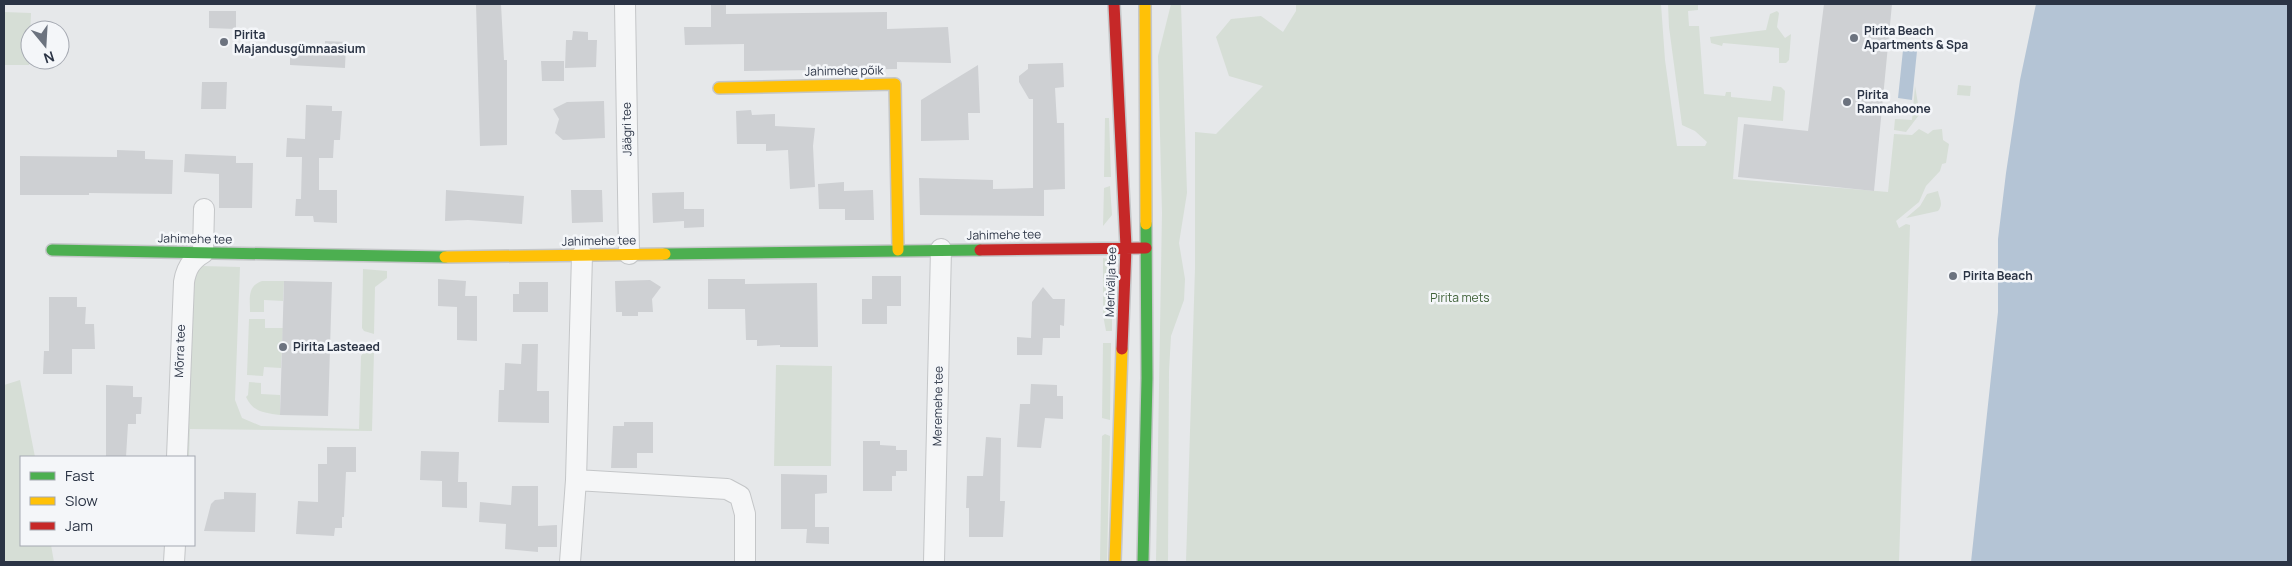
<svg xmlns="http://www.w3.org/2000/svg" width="2292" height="566" font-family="Manrope,sans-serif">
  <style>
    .green { fill: #d6ded6 }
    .water { fill: #b4c4d5 }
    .building { fill: #ced0d3 }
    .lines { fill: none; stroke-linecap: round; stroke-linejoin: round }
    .street-casing { stroke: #c4c6c8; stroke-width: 22 }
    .fast-casing { stroke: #c4c6c8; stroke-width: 14 }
    .slow-casing { stroke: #c4c6c8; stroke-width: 14 }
    .jam-casing { stroke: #c4c6c8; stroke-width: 14 }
    .street { stroke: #f5f6f7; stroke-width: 20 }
    .fast { stroke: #4caf50; stroke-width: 11 }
    .slow { stroke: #ffc107; stroke-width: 11 }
    .jam { stroke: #c62828; stroke-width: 11 }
    .poi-dot { fill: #6c737f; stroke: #f4f6f9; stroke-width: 2 }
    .labels { text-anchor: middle; stroke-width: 5; stroke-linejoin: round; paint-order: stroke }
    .poi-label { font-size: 12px; font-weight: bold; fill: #2b3445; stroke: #f4f6f9; text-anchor: start }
    .street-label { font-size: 12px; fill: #2b3445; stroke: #f4f6f9 }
    .park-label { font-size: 12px; fill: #3f6138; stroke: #f4f6f9 }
  </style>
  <rect width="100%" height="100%" fill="#e6e8ea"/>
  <path class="green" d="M1171,4H1181L1187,193L1179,243L1185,279L1184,300L1171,336L1169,371L1168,562H1156L1162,213L1158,56Z
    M1296,4H1661L1665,60L1677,146H1705L1707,142L1695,131L1682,125L1669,27L1668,4H1698V10L1688,11L1689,26H1699L1704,94L1725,96L1726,92H1731V97L1771,101L1773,86L1781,87L1785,91L1783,121L1738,117L1733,179L1888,192L1894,134L1912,135L1919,129L1928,134L1933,130L1942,129L1943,140L1949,144L1946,163L1942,164L1940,171L1926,186L1919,202L1896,221L1899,228L1906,224L1910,225L1899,562H1186L1195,268V132L1216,134L1263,86L1229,76L1216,37L1231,19L1261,16L1283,32L1296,11Z
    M1777,11L1779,13L1777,27L1785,38L1791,34L1789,60L1786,63H1779V48L1723,43L1722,46L1711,43L1710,37L1766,30L1770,14Z
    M4,12L31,13L29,65H4Z
    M1958,85L1971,86L1970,96L1957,95Z
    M1915,86L1918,104L1915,109L1919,115L1906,132L1894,130L1895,119L1912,120Z
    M1105,118H1109L1111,177H1104Z
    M1110,186L1112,215L1103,226L1104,188Z
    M1938,191C1939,198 1944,204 1938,211L1906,218L1920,206L1927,194Z
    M1103,258L1109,259L1112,263V331H1106L1103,315Z
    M202,266L240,267L235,400L242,418L261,426L359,429L361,356L364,352L374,350L372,431L190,429L189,457H183L192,277Z
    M363,269L387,271V278L375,287L374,334L364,331L362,328Z
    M262,281H284L283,301L264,300V312H250C250,299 247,286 262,281Z
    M249,319H265V328H283L281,368L264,367L263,376L247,375Z
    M1103,343H1111L1110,420L1102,418Z
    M776,365L832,366L831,466H774Z
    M20,380L35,457H21V545H51L54,562H4V385Z
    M249,382L261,383V394L280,395V415C264,413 253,412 246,397L248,395Z
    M1105,434L1110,436L1107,562H1100L1102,436Z"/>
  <path class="water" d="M2036,4H2288V562H1971L1998,312V239L2006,173L2020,80Z
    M1903,50L1917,51L1912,100L1898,98Z"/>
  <path class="building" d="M476,4H501L504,60H507V145L480,146Z
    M711,4H726V14L887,12V29L948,27L951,63L897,62V69L744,71V44L685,45L684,27H711Z
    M1824,4H1892L1874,191L1738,177L1744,124L1808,131Z
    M209,11H236V29L209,28Z
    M573,31L588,32V40H597L596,67L565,68L566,40H572Z
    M325,41L346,42L345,68L290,65V45H325Z
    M541,61H564V81H542Z
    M1063,63L1064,87L1055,88L1057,123H1064L1065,189L1044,190V216L920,215L919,178L993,180V189L1033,188V99H1029L1019,82V76L1028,69V64Z
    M978,65L980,113H968L969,140L921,141V100Z
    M202,82H227L226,109H201Z
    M604,101L605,138L563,140L555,133L559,119L553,109L567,102Z
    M306,105L332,106V111H342L340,140H334L333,158H319V190H337V223L314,222L313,216H295L296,199H301L302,157H286L287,138L305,139Z
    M751,110L752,115L775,114V126L815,128L813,146L815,187L790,189L788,150L766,151V144H737L736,111Z
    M117,150L145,151V159L173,160L172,194L89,193V195H20V156L117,157Z
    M185,154L236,156V163H253L252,208H219V174L184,172Z
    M844,182V191L873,190L874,220H845V209H819L818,184Z
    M446,190L524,196L522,224L468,220L445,221Z
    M571,190H602L603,222L572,223Z
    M684,192V214V209H704V227L684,228V221L653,223L652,193Z
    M872,276H901V306H887V324H862V299H872Z
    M438,279L466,281L465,296H477V341L457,340V307L438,306Z
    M708,279H745V284L817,283L818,347H780V345L757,346V340H746L745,309H708Z
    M650,280L661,287L652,299L653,312H638V316H622V312H616L615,281Z
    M284,281L332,282L328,416L280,415Z
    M519,282H548V312H513V294H519Z
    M1043,287L1053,299H1065L1064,326L1060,325V338H1034H1043L1042,355H1017V337L1031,338L1032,302Z
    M49,297H77V307H86L85,324H94L95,349H72V374H43L44,351H49Z
    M522,344H538L537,391H549V423L498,422L499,390H504L505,363L521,364Z
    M1031,384L1057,385V396H1063V419L1045,418L1041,448L1017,447L1020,404H1030Z
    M106,385L133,386V397H142L141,414H136V424H128L126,457H106Z
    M624,422H653V453H637V468H611L613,426H624Z
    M986,437L1001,438L1000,501H1005L1003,537H969V508H966L967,476H983Z
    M863,441H880V445L896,446V450H907V471H896V476H892V491H863Z
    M327,447H356V472H346L344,517H342V528H335L334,536L296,534L298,501L318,502V464H327Z
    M421,451L459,452L458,482H467V508L442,507V481L420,480Z
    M781,474L827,475V493L815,494V527H829V544L806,543L807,529H781Z
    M512,486H538V526L557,525V547H538V552L505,549L506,524L479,522L480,502L511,505Z
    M224,492L256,493L255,532L204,531L211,504L215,500L224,499Z"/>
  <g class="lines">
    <defs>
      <path id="street" d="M625,4L629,254
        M177,457L184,282C186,269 191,260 203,253L204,209
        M576,480L727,489L740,496L745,514V562
        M174,562L175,545
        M570,562L576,480L582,255
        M934,562L941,249"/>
      <path id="fast" d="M52,250L445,257
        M665,254L980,250
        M1143,562L1147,378L1146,224"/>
      <path id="slow" d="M1145,4L1146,224
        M719,88L895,84L898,250
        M445,257L665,254
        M1115,562L1122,349"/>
      <path id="jam" d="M1114,4L1126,247L1122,349
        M980,250L1146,248"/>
    </defs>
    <use href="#street" class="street-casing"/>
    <use href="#fast" class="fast-casing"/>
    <use href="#slow" class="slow-casing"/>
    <use href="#jam" class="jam-casing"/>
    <use href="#street" class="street"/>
    <use href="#fast" class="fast"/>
    <use href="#slow" class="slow"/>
    <use href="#jam" class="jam"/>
  </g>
  <g class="poi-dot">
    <circle cx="1854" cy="38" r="5"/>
    <circle cx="224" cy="42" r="5"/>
    <circle cx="1847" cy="102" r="5"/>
    <circle cx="1953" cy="276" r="5"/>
    <circle cx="283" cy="347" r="5"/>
  </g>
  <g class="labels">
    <g class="poi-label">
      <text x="1864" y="35">Pirita Beach<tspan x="1864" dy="14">Apartments &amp; Spa</tspan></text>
      <text x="234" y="39">Pirita<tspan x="234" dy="14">Majandusgümnaasium</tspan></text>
      <text x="1857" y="99">Pirita<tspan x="1857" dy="14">Rannahoone</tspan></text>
      <text x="1963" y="280">Pirita Beach</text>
      <text x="293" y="351">Pirita Lasteaed</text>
    </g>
    <g class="street-label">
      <text transform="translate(844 71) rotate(-1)" y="4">Jahimehe põik</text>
      <text transform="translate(627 129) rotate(-91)" y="4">Jäägri tee</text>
      <text transform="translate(1004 235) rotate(-1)" y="4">Jahimehe tee</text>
      <text transform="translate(195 239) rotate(1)" y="4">Jahimehe tee</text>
      <text transform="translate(599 241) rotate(-1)" y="4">Jahimehe tee</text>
      <text transform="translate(1111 282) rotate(-88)" y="4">Merivälja tee</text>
      <text transform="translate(180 351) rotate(-88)" y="4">Mõrra tee</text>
      <text transform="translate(938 406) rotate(-89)" y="4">Meremehe tee</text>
    </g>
    <g class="park-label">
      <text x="1460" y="302">Pirita mets</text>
    </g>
  </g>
  <rect width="2292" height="566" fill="none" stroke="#2b3445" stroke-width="10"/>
  <rect x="20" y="456" width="175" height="90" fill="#f4f6f9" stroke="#a4a8b1"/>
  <rect x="30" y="472" width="25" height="8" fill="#4caf50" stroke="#a4a8b1"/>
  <text x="65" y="481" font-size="15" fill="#2b3445">Fast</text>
  <rect x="30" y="497" width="25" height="8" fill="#ffc107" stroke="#a4a8b1"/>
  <text x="65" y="506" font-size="15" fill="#2b3445">Slow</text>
  <rect x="30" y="522" width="25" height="8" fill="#c62828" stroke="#a4a8b1"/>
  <text x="65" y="531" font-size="15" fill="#2b3445">Jam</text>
  <g transform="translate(45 45) rotate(162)"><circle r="24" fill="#f4f6f9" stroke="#a4a8b1"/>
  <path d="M0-4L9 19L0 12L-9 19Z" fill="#6c737f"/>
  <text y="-8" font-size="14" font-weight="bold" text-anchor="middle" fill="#2b3445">N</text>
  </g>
</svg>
